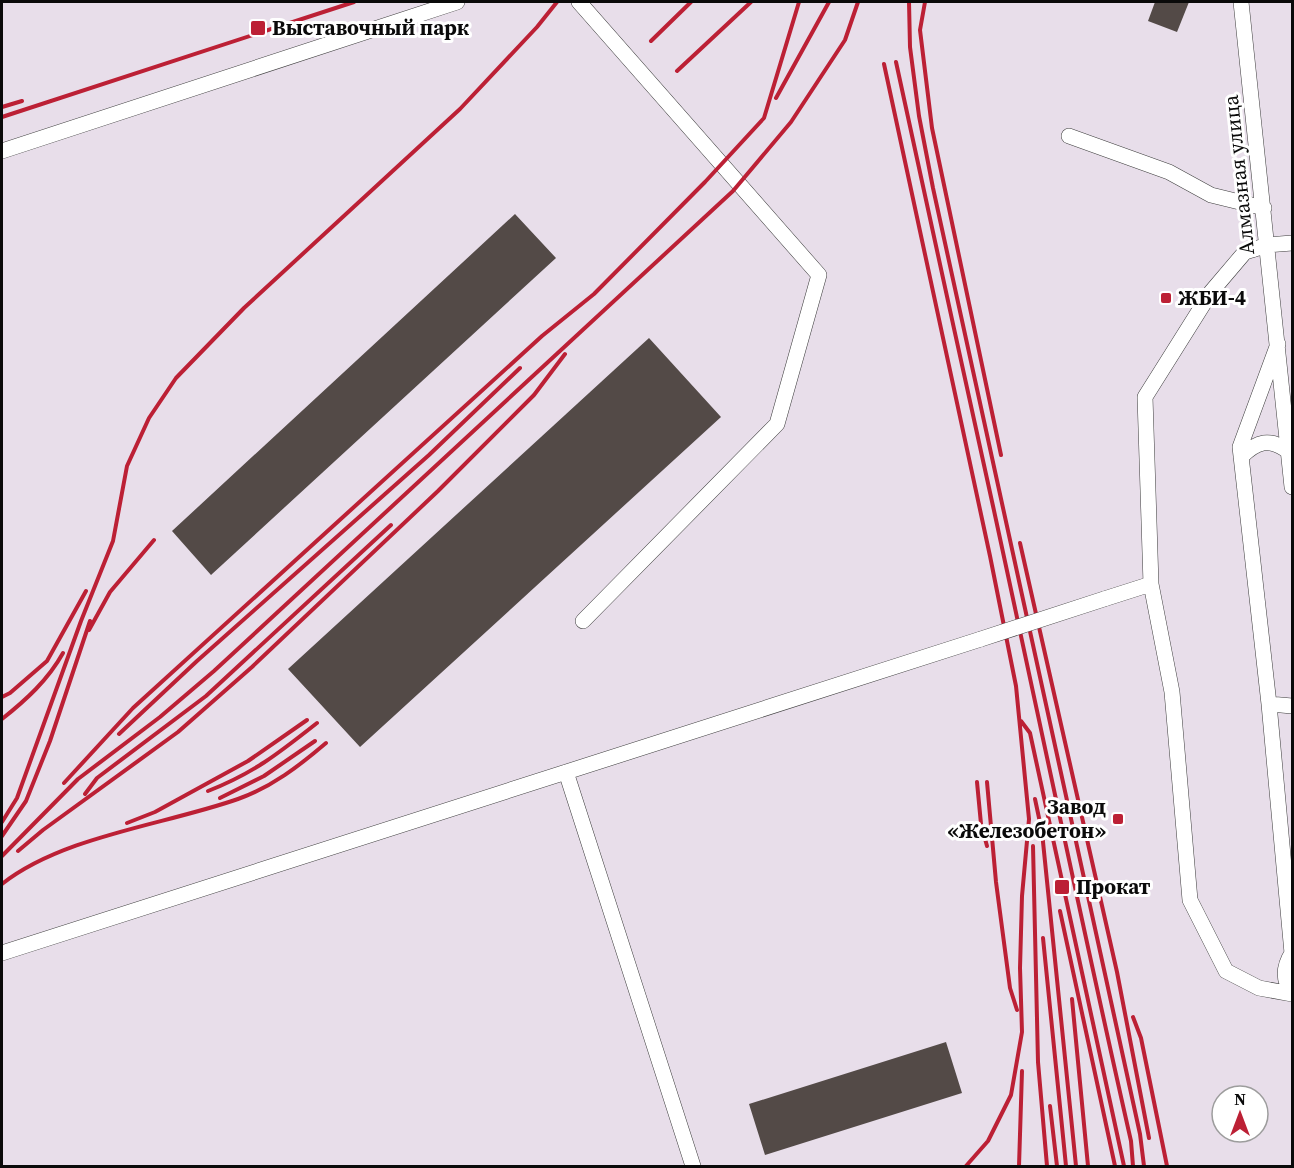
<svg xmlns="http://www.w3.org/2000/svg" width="1294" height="1168" font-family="'Source Serif 4',serif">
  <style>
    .industrial { fill: #e8deea; fill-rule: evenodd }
    .building { fill: #534a47 }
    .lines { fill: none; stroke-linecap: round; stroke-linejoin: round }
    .minor-casing { stroke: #3d3d3d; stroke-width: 16 }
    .minor { stroke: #fff; stroke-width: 15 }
    .rail { stroke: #bc2035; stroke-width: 4 }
    .minor-bridge-casing { stroke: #3d3d3d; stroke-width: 16; stroke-linecap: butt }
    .minor-bridge { stroke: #fff; stroke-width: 15 }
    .poi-dot { fill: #bc2035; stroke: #fff; stroke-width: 2 }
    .labels { text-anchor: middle; stroke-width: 6; stroke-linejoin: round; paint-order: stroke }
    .poi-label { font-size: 21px; font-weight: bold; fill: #0a0a0a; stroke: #fff; text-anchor: start }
    .street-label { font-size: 21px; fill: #0a0a0a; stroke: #fff }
  </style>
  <rect width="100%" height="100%" fill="#fff8e8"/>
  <path class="industrial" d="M2,2H1292V1166H2ZM1222,1096H1258V1132H1222Z"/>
  <path class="building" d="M1155,2H1189L1177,32L1148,21Z
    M515,214L556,258L211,575L172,531Z
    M649,338L721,417L360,747L288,669Z
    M946,1042L962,1093L765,1155L749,1104Z"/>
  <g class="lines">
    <defs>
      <path id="minor" d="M579,2L819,275L777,424L583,621
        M1241,2L1292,487
        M1069,136L1169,172L1211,195L1264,208
        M2,151L457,2
        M1292,243L1268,245L1245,252L1211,292L1145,397L1151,584L1172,692L1190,900L1226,971L1259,988L1292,994
        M1278,344L1240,447L1269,704L1292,953
        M1241,457C1257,441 1270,437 1289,452
        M1104,599L1151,584
        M1269,704L1292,706
        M566,772L693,1166
        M2,953L981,639
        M1292,953C1284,966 1282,979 1292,992"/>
    </defs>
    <use href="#minor" class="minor-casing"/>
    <use href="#minor" class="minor"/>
    <path class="rail" d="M909,2L910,47L919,116L933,188L1140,1134L1144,1166
      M925,2L920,30L932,128L1001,455
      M651,41L691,2
      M896,62C927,210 961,358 993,506C1039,718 1083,930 1131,1141L1133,1166
      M884,64L990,556L1016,686L1029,819L1022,896L1020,968L1022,1032L1011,1095L988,1141L966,1166
      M677,71L751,2
      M776,98L829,2
      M2,107L22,101
      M2,117L354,2
      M1020,543L1117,972L1149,1138
      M89,630L110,592L154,540
      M2,697L10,693L47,661L86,591
      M2,719C26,700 48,680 63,653
      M1021,721L1030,733L1124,1166
      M119,734L197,661L429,455L520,368
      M977,782L981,824L987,846
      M987,782L996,882L1010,988L1017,1010
      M64,783L133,708L542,336L594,294L705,182L764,118L799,2
      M208,791C254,773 279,753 317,723
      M85,794L97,778L206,696L391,525
      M220,798L264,776L315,741
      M1035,799L1042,832L1076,1166
      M2,822L17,798L81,621L113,541L127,466L149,418L176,378L244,308L460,109L537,27L557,2
      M127,823L155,812L248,761L307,720
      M2,836L26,801L50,741L90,621
      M1033,846L1038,1062L1047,1166
      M18,851L43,830L178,732L252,667L438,491L534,395L565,354
      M2,856L78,779L160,717L214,671L733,191L791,122L845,40L858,2
      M2,884C63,836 164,825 238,799C272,787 299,766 326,743
      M1060,911L1115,1166
      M1043,938L1066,1166
      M1072,999L1088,1166
      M1133,1017L1141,1038L1167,1166
      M1050,1106L1057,1166
      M1019,1166L1022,1071"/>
    <defs>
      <path id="minor-bridge" d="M981,639L1104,599"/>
    </defs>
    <use href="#minor-bridge" class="minor-bridge-casing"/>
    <use href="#minor-bridge" class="minor-bridge"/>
  </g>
  <g class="poi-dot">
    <rect x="250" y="20" width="16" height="16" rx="3"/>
    <rect x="1160" y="292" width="12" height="12" rx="3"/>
    <rect x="1112" y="813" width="12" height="12" rx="3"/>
    <rect x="1054" y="879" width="16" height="16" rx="3"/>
  </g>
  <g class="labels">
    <g class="poi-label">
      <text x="272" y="35">Выставочный парк</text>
      <text x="1178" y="305">ЖБИ-4</text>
      <text x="1106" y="814" text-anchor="end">Завод<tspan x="1106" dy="24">«Железобетон»</tspan></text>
      <text x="1076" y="894">Прокат</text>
    </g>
    <g class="street-label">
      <text transform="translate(1239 175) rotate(-96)" y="7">Алмазная улица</text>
    </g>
  </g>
  <rect width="1294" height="1168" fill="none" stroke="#0a0a0a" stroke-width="6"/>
  <g transform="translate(1240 1114)"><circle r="28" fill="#ffffff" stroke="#9d9d9d" stroke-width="1.5"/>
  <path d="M0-4.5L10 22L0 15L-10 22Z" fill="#bc2035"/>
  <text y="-9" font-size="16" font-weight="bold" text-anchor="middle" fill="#0a0a0a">N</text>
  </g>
</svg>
